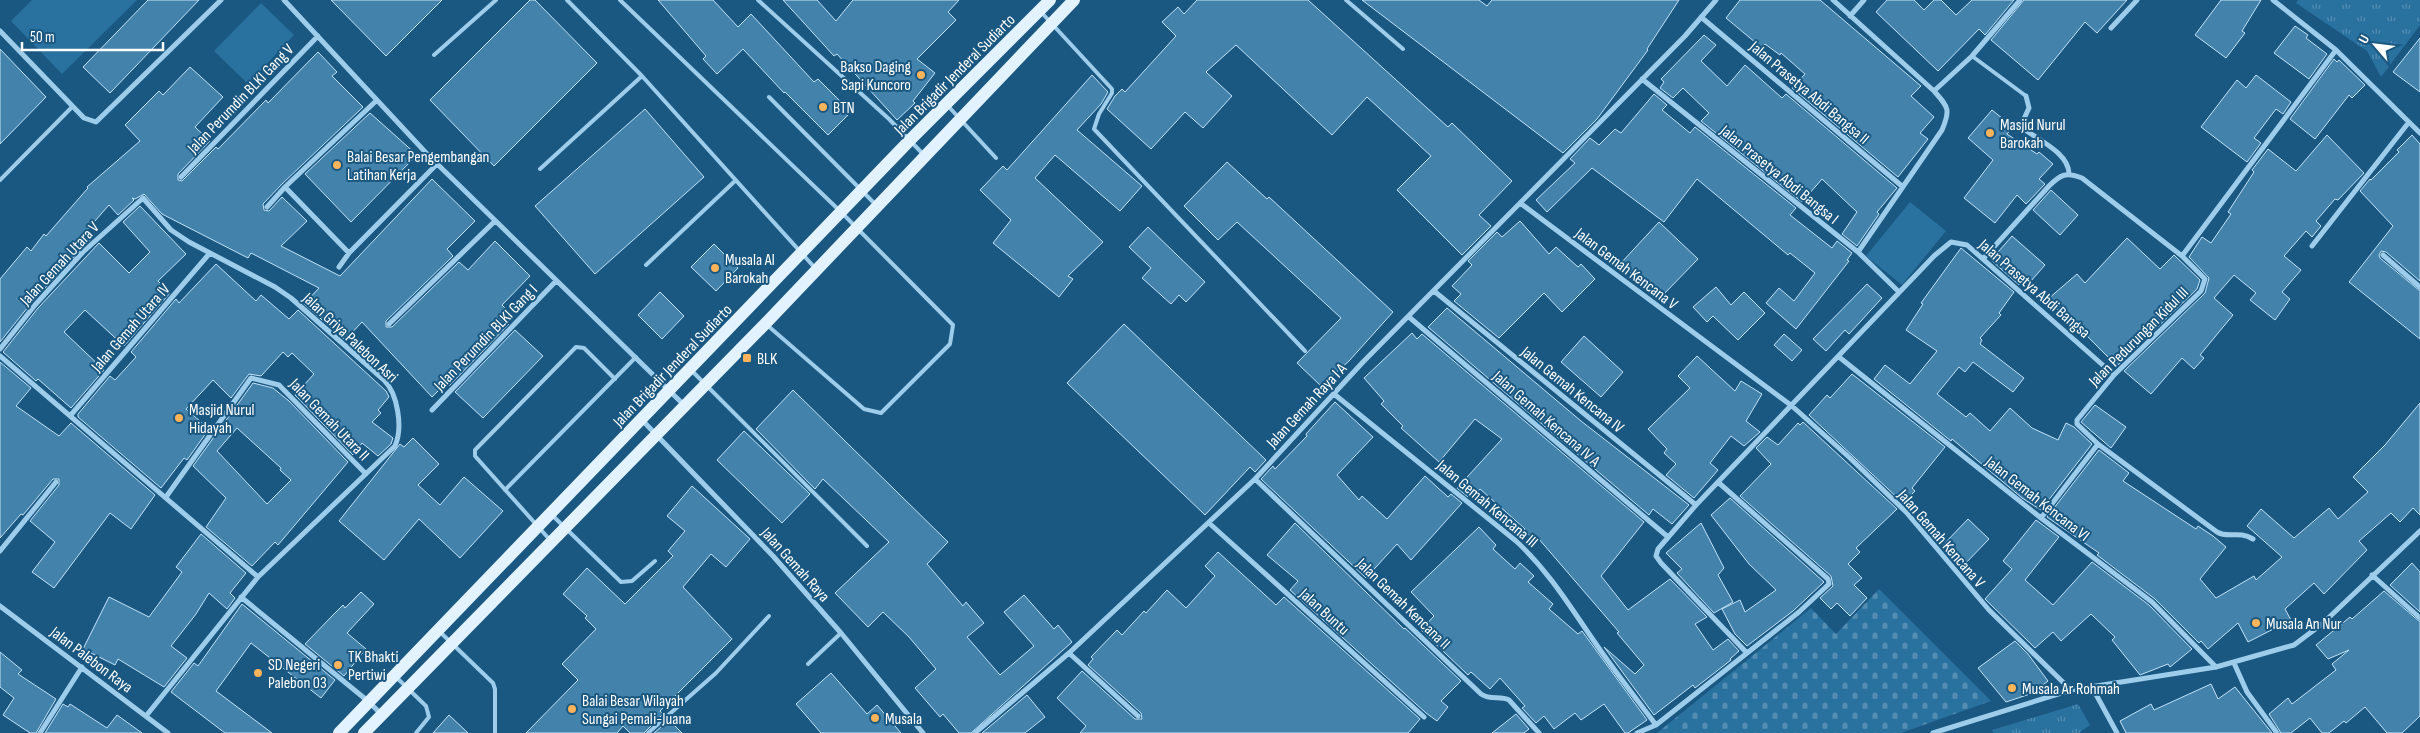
<svg xmlns="http://www.w3.org/2000/svg" width="2420" height="733" font-family="'Sofia Sans Condensed',sans-serif">
  <style>
    .grass { fill: url(#grass-tufts) }
    .cemetery { fill: url(#cemetery-stones) }
    .pitch { fill: #29719f }
    .building { fill: #4382ab; stroke: #c3e3f8; fill-rule: evenodd }
    .lines { fill: none; stroke-linecap: round; stroke-linejoin: round }
    .lane { stroke: #9ecdeb; stroke-width: 4 }
    .street { stroke: #9ecdeb; stroke-width: 5 }
    .primary { stroke: #e2f2ff; stroke-width: 12 }
    .poi-dot { fill: #fdb45a; stroke: #1a5882; stroke-width: 2 }
    .labels { text-anchor: middle; stroke-width: 4; stroke-linejoin: round; paint-order: stroke }
    .poi-label { font-size: 16px; fill: #fff; stroke: #1a5882; text-anchor: start }
    .street-label { font-size: 16px; fill: #fff; stroke: #1a5882 }
  </style>
  <defs>
    <pattern id="grass-tufts" width="24" height="20" patternUnits="userSpaceOnUse" patternTransform="scale(1.25)"><rect width="24" height="20" fill="#29719f"/><path d="M3 7l-1-3M5 7V3M7 7l1-3M15 17l-1-3M17 17v-4M19 17l1-3" fill="none" stroke="#548db2"/></pattern>
    <pattern id="cemetery-stones" width="16" height="16" patternUnits="userSpaceOnUse" patternTransform="scale(1.25)"><rect width="16" height="16" fill="#29719f"/><path d="M2 7V4a2 2 0 0 1 4 0v3zM10 15v-3a2 2 0 0 1 4 0v3z" fill="#548db2"/></pattern>
  </defs>
  <rect width="100%" height="100%" fill="#1a5882"/>
  <path class="grass" d="M2298,0H2420V25L2381,77L2367,51L2296,3Z
    M2078,704L2090,725L2079,733H1993L1992,730Z"/>
  <path class="cemetery" d="M1879,589L1991,701L1901,733H1657L1811,608L1836,634Z"/>
  <path class="pitch" d="M32,0H137L62,74L11,21Z
    M261,3L294,35L248,84L214,51Z
    M1910,202L1946,231L1902,285L1866,256Z"/>
  <path class="building" d="M148,0H199L110,93L83,67Z
    M331,0H442L386,56Z
    M530,0H535L597,63L494,166L430,100Z
    M658,0H713L738,27L751,14L814,82L818,79L851,112L828,135L785,92L784,93L743,49L717,74L703,59L706,56Z
    M783,0H817L836,21L853,0H959L948,12L956,20L917,59L935,73L913,101L915,103L897,120L837,54L834,56Z
    M1197,0H1308L1448,127L1452,123L1512,181L1479,215L1491,226L1462,255L1397,190L1431,156L1367,97L1332,135L1236,45L1206,72L1232,96L1203,128L1185,112L1151,149L1107,109L1115,96L1122,89L1125,92L1176,36L1162,22L1178,7L1184,14Z
    M1362,0H1479L1487,6L1492,0H1679L1647,49L1648,50L1597,119L1563,153Z
    M1740,0H1820L1921,86L1911,96L1934,117L1920,133L1928,139L1898,177L1792,88L1805,74L1781,53L1780,55L1765,44L1762,48L1726,18Z
    M1887,0H1914L1924,10L1934,0H1941L1956,15L1972,0H2014L1985,35L1979,29L1938,71L1876,12Z
    M2024,0H2127L2097,33L2085,22L2038,80L1991,40Z
    M2221,0H2261L2242,31L2245,33L2226,58L2195,35Z
    M2295,26L2308,35L2306,38L2327,54L2309,79L2274,53Z
    M1704,35L1716,45L1701,61L1727,86L1745,65L1782,98L1786,94L1897,188L1877,212L1879,214L1857,246L1842,234L1857,212L1822,179L1802,202L1701,121L1709,113L1683,88L1673,98L1660,88L1664,82L1661,79Z
    M2420,38V92L2393,72Z
    M0,49L46,97L0,144Z
    M318,52L337,72L332,76L363,107L282,184L263,204L264,210L269,211L282,197L307,221L281,246L340,276L432,179L475,221L447,249L453,256L386,321V327H392L459,262L468,270L495,241L530,276L502,305L512,315L506,321L509,324L449,386L446,383L432,397L362,322L345,340L304,304L319,288L251,253L248,258L162,214L144,194L135,199L132,198L134,200L118,215L109,205L87,230L93,237L32,302L0,342V279L27,247L31,251L44,234L46,236L88,188L87,187L140,141L125,125L159,91L163,95L190,67L223,97L195,127L210,141L178,174V180L182,181L216,147L218,149L266,100L268,103Z
    M2334,59L2337,62L2339,60L2365,85L2352,98L2349,95L2315,139L2290,119Z
    M1092,75L1108,92L1101,104L1077,130L1142,186L1120,211L1055,155L1035,178L1103,242L1068,276L1073,279L1059,297L993,243L1011,220L980,190L1003,166L1007,170Z
    M2256,75L2291,102L2283,114L2276,109L2254,138L2261,143L2247,162L2201,127L2237,80L2246,88Z
    M1654,94L1667,105L1662,110L1690,133L1695,127L1796,208L1790,215L1832,248L1837,241L1852,253L1847,260L1849,261L1796,329L1766,303L1779,288L1794,301L1815,273L1790,253L1788,255L1697,179L1664,222L1592,168L1547,212L1536,200L1575,163L1570,159L1590,138L1599,145L1615,129L1621,133Z
    M645,109L704,177L595,274L535,206Z
    M1992,110L2013,127L2007,134L2037,154L2039,152L2053,164L2039,179L2045,184L2026,204L2017,195L1995,223L1964,198L1993,160L1968,138Z
    M370,113L417,155L351,222L305,174Z
    M2327,135L2364,173L2338,200L2335,199L2316,221L2321,226L2312,237L2306,231L2284,256L2301,270L2282,292L2290,299L2275,320L2250,300L2256,293L2234,275L2214,298L2233,315L2200,355L2204,358L2194,369L2182,358L2151,394L2124,371L2205,293L2209,278L2189,257L2202,237L2211,243L2231,214L2228,212L2254,172L2252,170L2268,149L2296,171Z
    M2412,135L2420,144V281L2386,252L2381,251L2379,255L2380,258L2420,291V339L2349,282L2393,226L2360,191L2370,179L2371,180L2399,152L2397,150Z
    M1227,162L1267,199L1269,197L1393,312L1349,361L1321,386L1297,363L1341,318L1237,222L1218,240L1184,206Z
    M2051,190L2078,215L2060,235L2033,210Z
    M140,206L186,254L158,281L170,293L124,346L85,310L64,332L104,370L71,408L38,379L36,381L3,352L38,308L99,243L129,273L150,252L123,222Z
    M1520,221L1549,254L1556,247L1578,267L1581,264L1595,279L1562,312L1544,293L1499,338L1454,301L1461,294L1452,286L1472,265L1468,261L1497,232L1502,237Z
    M1659,222L1698,259L1661,297L1641,277L1638,280L1621,263Z
    M1148,227L1205,282L1186,302L1179,295L1171,304L1142,278L1151,268L1129,247Z
    M2012,236L2045,265L2031,281L2023,280L2019,285L1991,260Z
    M2127,238L2160,269L2174,255L2200,280L2197,289L2117,366L2079,328L2076,330L2048,299L2077,274L2085,283Z
    M714,244L738,268L716,291L691,267Z
    M1961,248L2014,292L1999,313L2001,315L1980,338L1982,340L1980,344L2024,378L2013,392L1973,362L1965,372L1959,367L1937,394L1966,417L1970,413L1990,431L2010,408L2032,428L2058,440L2066,423L2074,427L2092,444L2041,510L2022,498L1952,439L1951,441L1874,379L1885,365L1910,384L1937,351L1906,330L1923,304L1921,303Z
    M216,264L256,301L261,295L289,319L298,310L386,391L389,397L378,410L381,413L372,422L393,438L391,444L378,456L362,443L353,455L295,395L314,374L292,353L288,357L283,352L261,376L249,374L231,398L213,380L186,409L209,429L187,460L184,458L161,488L78,417V414L110,376L115,380L136,357L131,352L176,299L179,303Z
    M1867,284L1882,298L1849,334L1845,330L1826,351L1813,339Z
    M1716,287L1731,305L1744,292L1765,313L1738,340L1713,316L1707,322L1693,307Z
    M660,292L684,316L662,339L638,315Z
    M1447,308L1581,421L1689,505L1672,524L1653,509L1649,515L1428,327Z
    M1124,324L1266,460L1255,472L1250,467L1205,515L1067,383Z
    M515,330L543,356L483,418L455,392Z
    M1412,333L1417,339L1422,334L1644,522L1601,576L1628,610L1670,579L1707,617L1695,624L1713,650L1728,639L1739,651L1730,659L1731,660L1695,688L1693,685L1654,715L1604,647L1635,674L1644,665L1617,633L1619,632L1538,538L1535,541L1524,530L1525,529L1480,489L1478,491L1475,489L1468,497L1457,488L1502,439L1475,419L1439,462L1401,428L1403,426L1381,404L1384,401L1364,378Z
    M1784,334L1802,350L1792,361L1774,345Z
    M1584,336L1623,372L1601,397L1561,362Z
    M1697,356L1735,391L1741,381L1762,394L1746,421L1760,432L1744,446L1731,436L1710,463L1718,470L1694,498L1666,475L1676,464L1664,453L1667,449L1648,429L1690,388L1678,376Z
    M0,362L31,388L16,406L59,436L71,423L155,495L131,529L110,513L54,588L32,572L55,542L30,521L59,485V479H53L23,515L21,514L0,538Z
    M1852,374L1945,447L1912,488L1915,491L1903,503L1809,415L1827,395L1830,398Z
    M253,383L273,388L289,401L348,462L278,545L275,542L252,566L206,527L226,498L193,466ZM237,428L281,468L280,470L291,480L267,504L217,451Z
    M793,390L948,542L927,564L963,606L966,602L984,623L967,637L1000,675L1034,646L1004,612L1024,595L1054,629L1058,625L1072,642L971,733H959L943,714L940,717L915,688L936,669L909,637L883,612L868,627L835,593L889,542L823,479L815,489L756,429Z
    M1335,402L1373,437L1337,475L1359,500L1362,496L1387,519L1425,476L1448,497L1451,494L1462,503L1411,560L1397,544L1366,578L1261,479L1273,466L1275,469L1307,436L1306,434Z
    M2420,403V515L2413,508L2400,522L2391,513L2359,541L2367,550L2324,594L2314,583L2285,609L2291,620L2248,642L2238,623L2208,649L2201,641L2199,643L2155,599L2097,555L2099,553L2047,517L2099,450L2129,473L2123,481L2196,529L2198,526L2213,536L2226,547L2200,579L2216,598L2254,576L2256,580L2282,557L2247,526L2261,509L2294,538L2329,508L2338,519L2368,492L2353,477L2385,445Z
    M2095,405L2126,427L2111,448L2081,422Z
    M1803,422L1897,509L1856,548L1860,552L1848,564L1862,578L1854,585L1867,598L1850,616L1837,603L1831,609L1820,598L1833,586L1831,576L1740,496L1771,464L1756,448L1767,437L1778,445L1798,423L1800,425Z
    M744,431L810,494L782,523L717,460Z
    M413,438L439,464L418,485L440,505L464,477L503,511L460,558L419,519L384,560L339,521L400,444L404,447Z
    M692,486L750,539L726,567L711,554L683,587L732,639L660,711L663,714L644,733H630L623,726L617,733H526L578,680L562,664L596,629L585,618L587,616L563,594L587,568L625,604L673,556L668,551L685,531L667,516Z
    M1730,498L1824,582L1793,611L1747,646L1735,634L1722,609L1740,600L1745,612L1776,590L1749,564L1711,515Z
    M1968,519L1989,539L1963,566L1942,546Z
    M2036,520L2059,537L2025,580L2053,605L2092,562L2149,605L2192,649L2170,667L2168,664L2140,675L2112,640L2115,637L2091,614L2061,641L2053,632L2035,648L1985,599L2012,569L2003,561Z
    M1295,523L1404,629L1405,628L1461,681L1441,701L1448,707L1437,721L1426,713L1290,590L1298,581L1267,555Z
    M1701,523L1724,568L1718,575L1733,602L1714,613L1677,573L1682,569L1666,553Z
    M1479,527L1496,545L1493,549L1515,569L1520,563L1534,576L1528,582L1553,604L1549,609L1578,634L1582,631L1647,720L1628,733H1625L1604,704L1581,720L1575,713L1554,729L1544,716L1536,723L1522,708L1525,706L1500,678L1490,689L1471,672L1468,675L1421,630L1434,616L1411,592Z
    M201,534L246,573L230,593L235,598L227,609L209,593L196,614L171,646L187,658L164,687L118,659L115,665L83,649L109,597L149,617L182,572L176,567Z
    M1218,552L1276,605L1284,597L1420,719L1408,733H1080L1086,726L1057,698L1082,671L1135,719H1142L1141,713L1088,665L1093,659L1091,657L1117,630L1122,635L1144,611L1146,613L1167,590L1186,608L1215,576L1205,566Z
    M2412,563L2420,572V612L2390,585Z
    M2384,591L2420,622V716L2402,733H2387L2365,707L2346,723L2344,721L2329,733H2322L2310,718L2291,733H2281L2269,714L2288,698L2292,704L2336,670L2332,664L2349,650L2328,659L2316,645L2350,617L2352,619Z
    M361,592L374,604L347,633L366,649L344,676L305,644L333,615L343,605L345,608Z
    M242,604L335,680L321,698L251,643L216,691L272,733H225L171,692L194,663L198,666Z
    M2015,641L2028,654L2048,681L2033,693L2006,702L1978,668Z
    M0,652L22,670L18,674L56,699L36,733H30L3,715L14,698L0,687Z
    M831,673L867,714L877,705L901,733H821L796,704Z
    M2211,684L2218,699L2235,687L2272,733H2126L2120,721L2151,704L2154,710Z
    M1027,695L1045,717L1025,733H982Z
    M63,704L68,707L70,704L107,728L117,715L142,733H45Z
    M1516,714L1529,729L1524,733H1492Z
    M449,715L468,733H433Z
    M669,720L682,733H654Z"/>
  <g class="lines">
    <path class="lane" d="M567,0L642,76L815,268
      M620,0L841,212L953,325L950,344L881,413L864,409L767,325
      M758,0L889,119L923,154
      M1346,0L1403,49
      M1041,12L1112,89V93L1099,114L1094,129L1305,351
      M434,55L496,0
      M1972,56L2026,96
      M769,97L875,204
      M948,106L996,158
      M540,169L642,76
      M0,180L72,107
      M646,265L736,180
      M692,371L867,546
      M505,490L636,357
      M553,516L621,582L632,581L655,561
      M550,540L475,456V450L576,347L584,348L615,379
      M440,632L493,683L495,689V733
      M808,664L841,633
      M396,677L426,706L429,717L416,733
      M648,733L716,673L769,616"/>
    <path class="street" d="M284,0L428,155L684,405
      M1833,0L1934,91C1948,107 1951,109 1942,130L1858,252
      M2273,0L2336,50L2420,133
      M1850,16L1864,0
      M1701,17L1903,187
      M2111,28L2137,0
      M0,31L84,118L96,122L221,0
      M1642,79L1858,252L1899,292
      M1934,91L1972,56L2020,0
      M2026,96L2029,108L2022,123L2024,129C2040,141 2068,153 2069,173
      M181,177L318,36
      M285,187L349,253
      M1520,203L1792,406L1850,458L1906,512L1989,610L2071,690
      M267,207L285,187L377,100
      M2312,246L2409,122
      M2383,255L2420,287
      M1983,259L2049,186C2061,174 2066,172 2082,178L2182,256
      M339,267L349,253L437,164
      M1434,291L1696,505
      M1409,317L1668,537
      M389,324L495,221
      M0,349L35,305L83,252L143,198L171,230L189,242L275,287L291,298L384,380C398,394 403,428 395,446L258,577
      M0,356L258,577L146,716
      M1839,357L2041,518L2152,602L2216,667
      M1334,394L1516,541C1552,574 1575,615 1603,654C1620,678 1638,701 1656,725
      M432,410L556,281
      M70,416L209,254
      M642,420L773,556L841,633L923,733
      M1255,479L1481,694C1491,701 1500,695 1509,700L1539,733
      M166,497L251,378L279,385L366,474
      M2041,518L2098,444
      M1209,523L1424,717
      M2253,539C2238,530 2229,539 2217,532L2098,444L2077,424V420L2114,375L2201,291L2205,279L2182,256L2336,50
      M0,551L56,482
      M2372,575L2420,618
      M241,597L369,702L382,715
      M0,606L168,733
      M1069,653L1138,716
      M1747,653L1661,563L1656,556L1658,549L1696,505L1934,256L1951,242L1967,245L2114,375
      M2234,663L2247,692L2277,733
      M2092,687L2117,733
      M40,733L82,667
      M975,733L1069,653L1255,479L1363,362L1685,36L1716,0
      M1637,733L1656,725L1799,612L1829,584L1828,579L1719,483
      M1933,733L2071,690L2216,667L2294,645L2322,624L2420,531"/>
    <path class="primary" d="M339,733L910,140L1050,0
      M364,733L765,324L1074,0"/>
  </g>
  <g class="poi-dot">
    <circle cx="921" cy="75" r="5"/>
    <circle cx="823" cy="107" r="5"/>
    <circle cx="1990" cy="133" r="5"/>
    <circle cx="337" cy="165" r="5"/>
    <circle cx="715" cy="268" r="5"/>
    <rect x="742" y="353" width="10" height="10" rx="2.5"/>
    <circle cx="179" cy="418" r="5"/>
    <circle cx="2256" cy="623" r="5"/>
    <circle cx="338" cy="665" r="5"/>
    <circle cx="258" cy="673" r="5"/>
    <circle cx="2012" cy="688" r="5"/>
    <circle cx="572" cy="709" r="5"/>
    <circle cx="875" cy="718" r="5"/>
  </g>
  <g class="labels">
    <g class="poi-label">
      <text x="911" y="72" text-anchor="end">Bakso Daging<tspan x="911" dy="18">Sapi Kuncoro</tspan></text>
      <text x="833" y="113">BTN</text>
      <text x="2000" y="130">Masjid Nurul<tspan x="2000" dy="18">Barokah</tspan></text>
      <text x="347" y="162">Balai Besar Pengembangan<tspan x="347" dy="18">Latihan Kerja</tspan></text>
      <text x="725" y="265">Musala Al<tspan x="725" dy="18">Barokah</tspan></text>
      <text x="757" y="364">BLK</text>
      <text x="189" y="415">Masjid Nurul<tspan x="189" dy="18">Hidayah</tspan></text>
      <text x="2266" y="629">Musala An Nur</text>
      <text x="348" y="662">TK Bhakti<tspan x="348" dy="18">Pertiwi</tspan></text>
      <text x="268" y="670">SD Negeri<tspan x="268" dy="18">Palebon 03</tspan></text>
      <text x="2022" y="694">Musala Ar Rohmah</text>
      <text x="582" y="706">Balai Besar Wilayah<tspan x="582" dy="18">Sungai Pemali-Juana</tspan></text>
      <text x="885" y="724">Musala</text>
    </g>
    <g class="street-label">
      <text transform="translate(954 74) rotate(-45)" y="6">Jalan Brigadir Jenderal Sudiarto</text>
      <text transform="translate(1810 92) rotate(40)" y="6">Jalan Prasetya Abdi Bangsa II</text>
      <text transform="translate(240 98) rotate(-46)" y="6">Jalan Perumdin BLKI Gang V</text>
      <text transform="translate(1780 174) rotate(39)" y="6">Jalan Prasetya Abdi Bangsa I</text>
      <text transform="translate(59 263) rotate(-47)" y="6">Jalan Gemah Utara V</text>
      <text transform="translate(1627 268) rotate(37)" y="6">Jalan Gemah Kencana V</text>
      <text transform="translate(2035 288) rotate(41)" y="6">Jalan Prasetya Abdi Bangsa</text>
      <text transform="translate(130 327) rotate(-49)" y="6">Jalan Gemah Utara IV</text>
      <text transform="translate(2138 336) rotate(-45)" y="6">Jalan Pedurungan Kidul III</text>
      <text transform="translate(351 337) rotate(43)" y="6">Jalan Griya Palebon Asri</text>
      <text transform="translate(485 337) rotate(-46)" y="6">Jalan Perumdin BLKI Gang I</text>
      <text transform="translate(672 365) rotate(-46)" y="6">Jalan Brigadir Jenderal Sudiarto</text>
      <text transform="translate(1573 389) rotate(39)" y="6">Jalan Gemah Kencana IV</text>
      <text transform="translate(1306 405) rotate(-47)" y="6">Jalan Gemah Raya I A</text>
      <text transform="translate(1547 418) rotate(41)" y="6">Jalan Gemah Kencana IV A</text>
      <text transform="translate(330 419) rotate(46)" y="6">Jalan Gemah Utara II</text>
      <text transform="translate(2038 498) rotate(38)" y="6">Jalan Gemah Kencana VI</text>
      <text transform="translate(1488 503) rotate(40)" y="6">Jalan Gemah Kencana III</text>
      <text transform="translate(1942 538) rotate(49)" y="6">Jalan Gemah Kencana V</text>
      <text transform="translate(796 564) rotate(48)" y="6">Jalan Gemah Raya</text>
      <text transform="translate(1404 603) rotate(44)" y="6">Jalan Gemah Kencana II</text>
      <text transform="translate(1325 611) rotate(42)" y="6">Jalan Buntu</text>
      <text transform="translate(92 659) rotate(37)" y="6">Jalan Palebon Raya</text>
    </g>
  </g>
  <g transform="translate(2375 45) rotate(298)" stroke="#1a5882" stroke-width="4" paint-order="stroke">
  <path d="M0-4L9 19L0 12L-9 19Z" fill="#ffffff"/>
  <text y="-8" font-size="14" font-weight="bold" text-anchor="middle" fill="#ffffff">U</text>
  </g>
  <path d="M22 42v8h141v-8" fill="none" stroke="#ffffff" stroke-width="2.5"/>
  <text x="30" y="42" font-size="15" fill="#ffffff" stroke="#1a5882" stroke-width="4" paint-order="stroke">50 m</text>
</svg>
